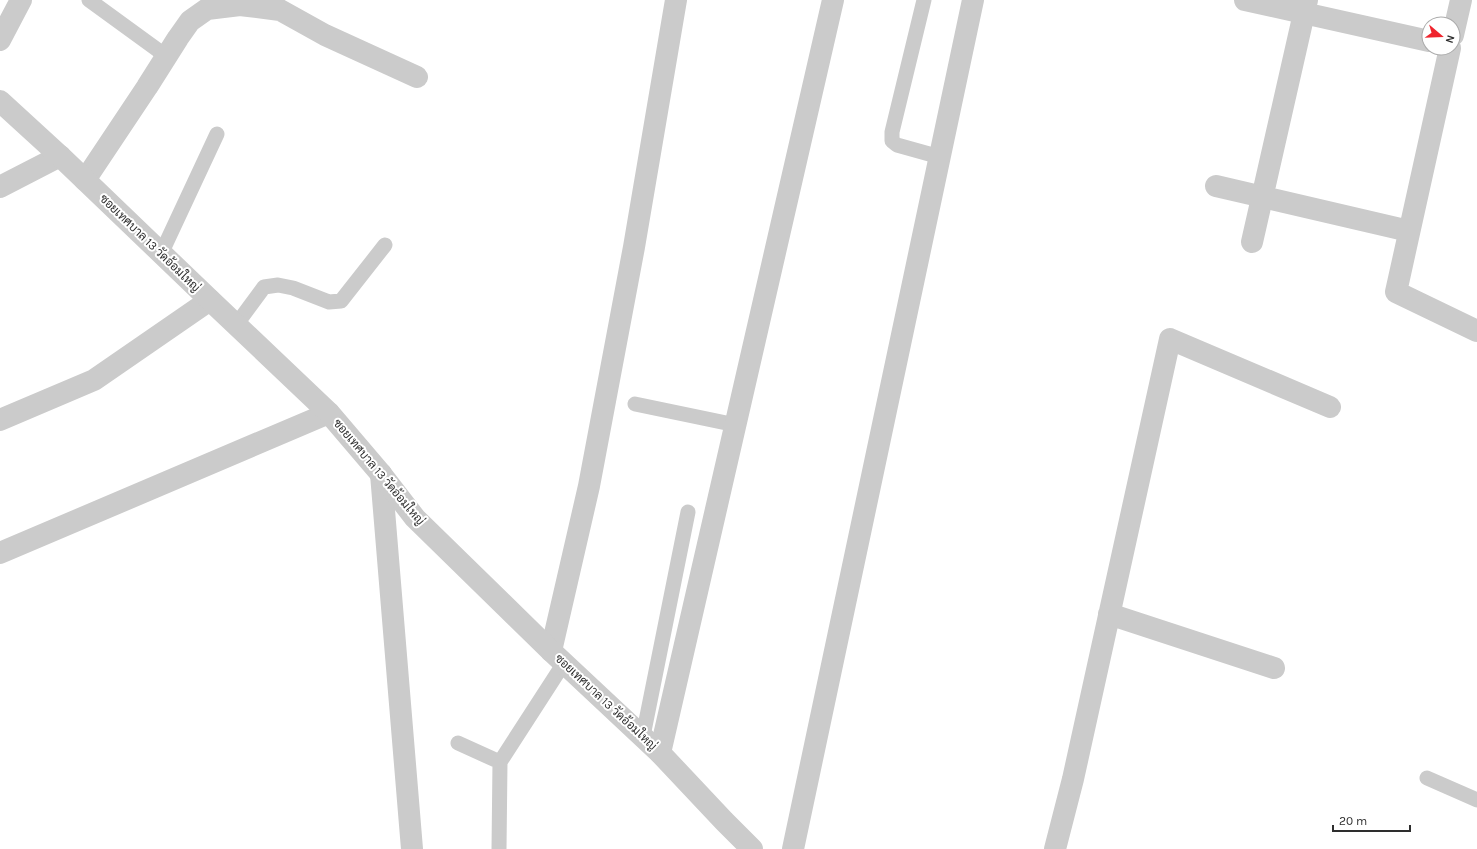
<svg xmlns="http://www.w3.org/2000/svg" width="1477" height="849" font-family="Karla,Sarabun,sans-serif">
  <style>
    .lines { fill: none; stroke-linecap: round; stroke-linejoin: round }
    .service { stroke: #cbcbcb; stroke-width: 15 }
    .minor { stroke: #cbcbcb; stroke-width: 22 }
    .tertiary { stroke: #cbcbcb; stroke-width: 22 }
    .labels { text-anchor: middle; stroke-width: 4; stroke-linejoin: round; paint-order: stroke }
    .street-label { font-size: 12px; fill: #2e2e2e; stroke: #fff }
  </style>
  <rect width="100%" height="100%" fill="#fff"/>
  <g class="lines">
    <path class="service" d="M89,0L166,56
      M924,0L892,132V141L897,145L940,157
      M161,254L217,134
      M236,325L264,287L278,285L293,288L329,302L341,301L385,245
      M635,404L736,425
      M643,736L688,512
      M458,743L500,762L564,663
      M1427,778L1477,800
      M499,849L500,762"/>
    <path class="minor" d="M1245,0L1429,41
      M1453,35L1461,0
      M0,40L21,0
      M1450,48L1396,292L1477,331
      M85,180L147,87L178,38L190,21L207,9L240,5L280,10L325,35L417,77
      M1216,186L1409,231
      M0,187L60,156
      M1252,242L1307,0
      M0,420L94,380L210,300
      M381,474L412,849
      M0,553L329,413
      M1109,614L1274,668
      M551,651L589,486L634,247L676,0
      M660,753L833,0
      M793,849L973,0
      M1055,849L1073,779L1170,339L1330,407"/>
    <path class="tertiary" d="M0,101L60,156L210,300L329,413L381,474L415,518L551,651L660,753L724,821L752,849"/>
  </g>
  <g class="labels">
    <g class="street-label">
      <text transform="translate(150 243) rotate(44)" y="4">ซอยเทศบาล 13 วัดอ้อมใหญ่</text>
      <text transform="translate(379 472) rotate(50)" y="4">ซอยเทศบาล 13 วัดอ้อมใหญ่</text>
      <text transform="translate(606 702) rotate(43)" y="4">ซอยเทศบาล 13 วัดอ้อมใหญ่</text>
    </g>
  </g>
  <g transform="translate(1441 36) rotate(109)"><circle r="19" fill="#ffffff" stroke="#ababab"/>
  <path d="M0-3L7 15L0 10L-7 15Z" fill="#ef252e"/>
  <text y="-6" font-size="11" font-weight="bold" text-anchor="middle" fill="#2e2e2e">N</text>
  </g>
  <path d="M1333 825v6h77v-6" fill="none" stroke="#2e2e2e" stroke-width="2"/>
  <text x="1339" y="825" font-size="12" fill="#2e2e2e" stroke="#ffffff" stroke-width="3" paint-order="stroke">20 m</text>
</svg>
